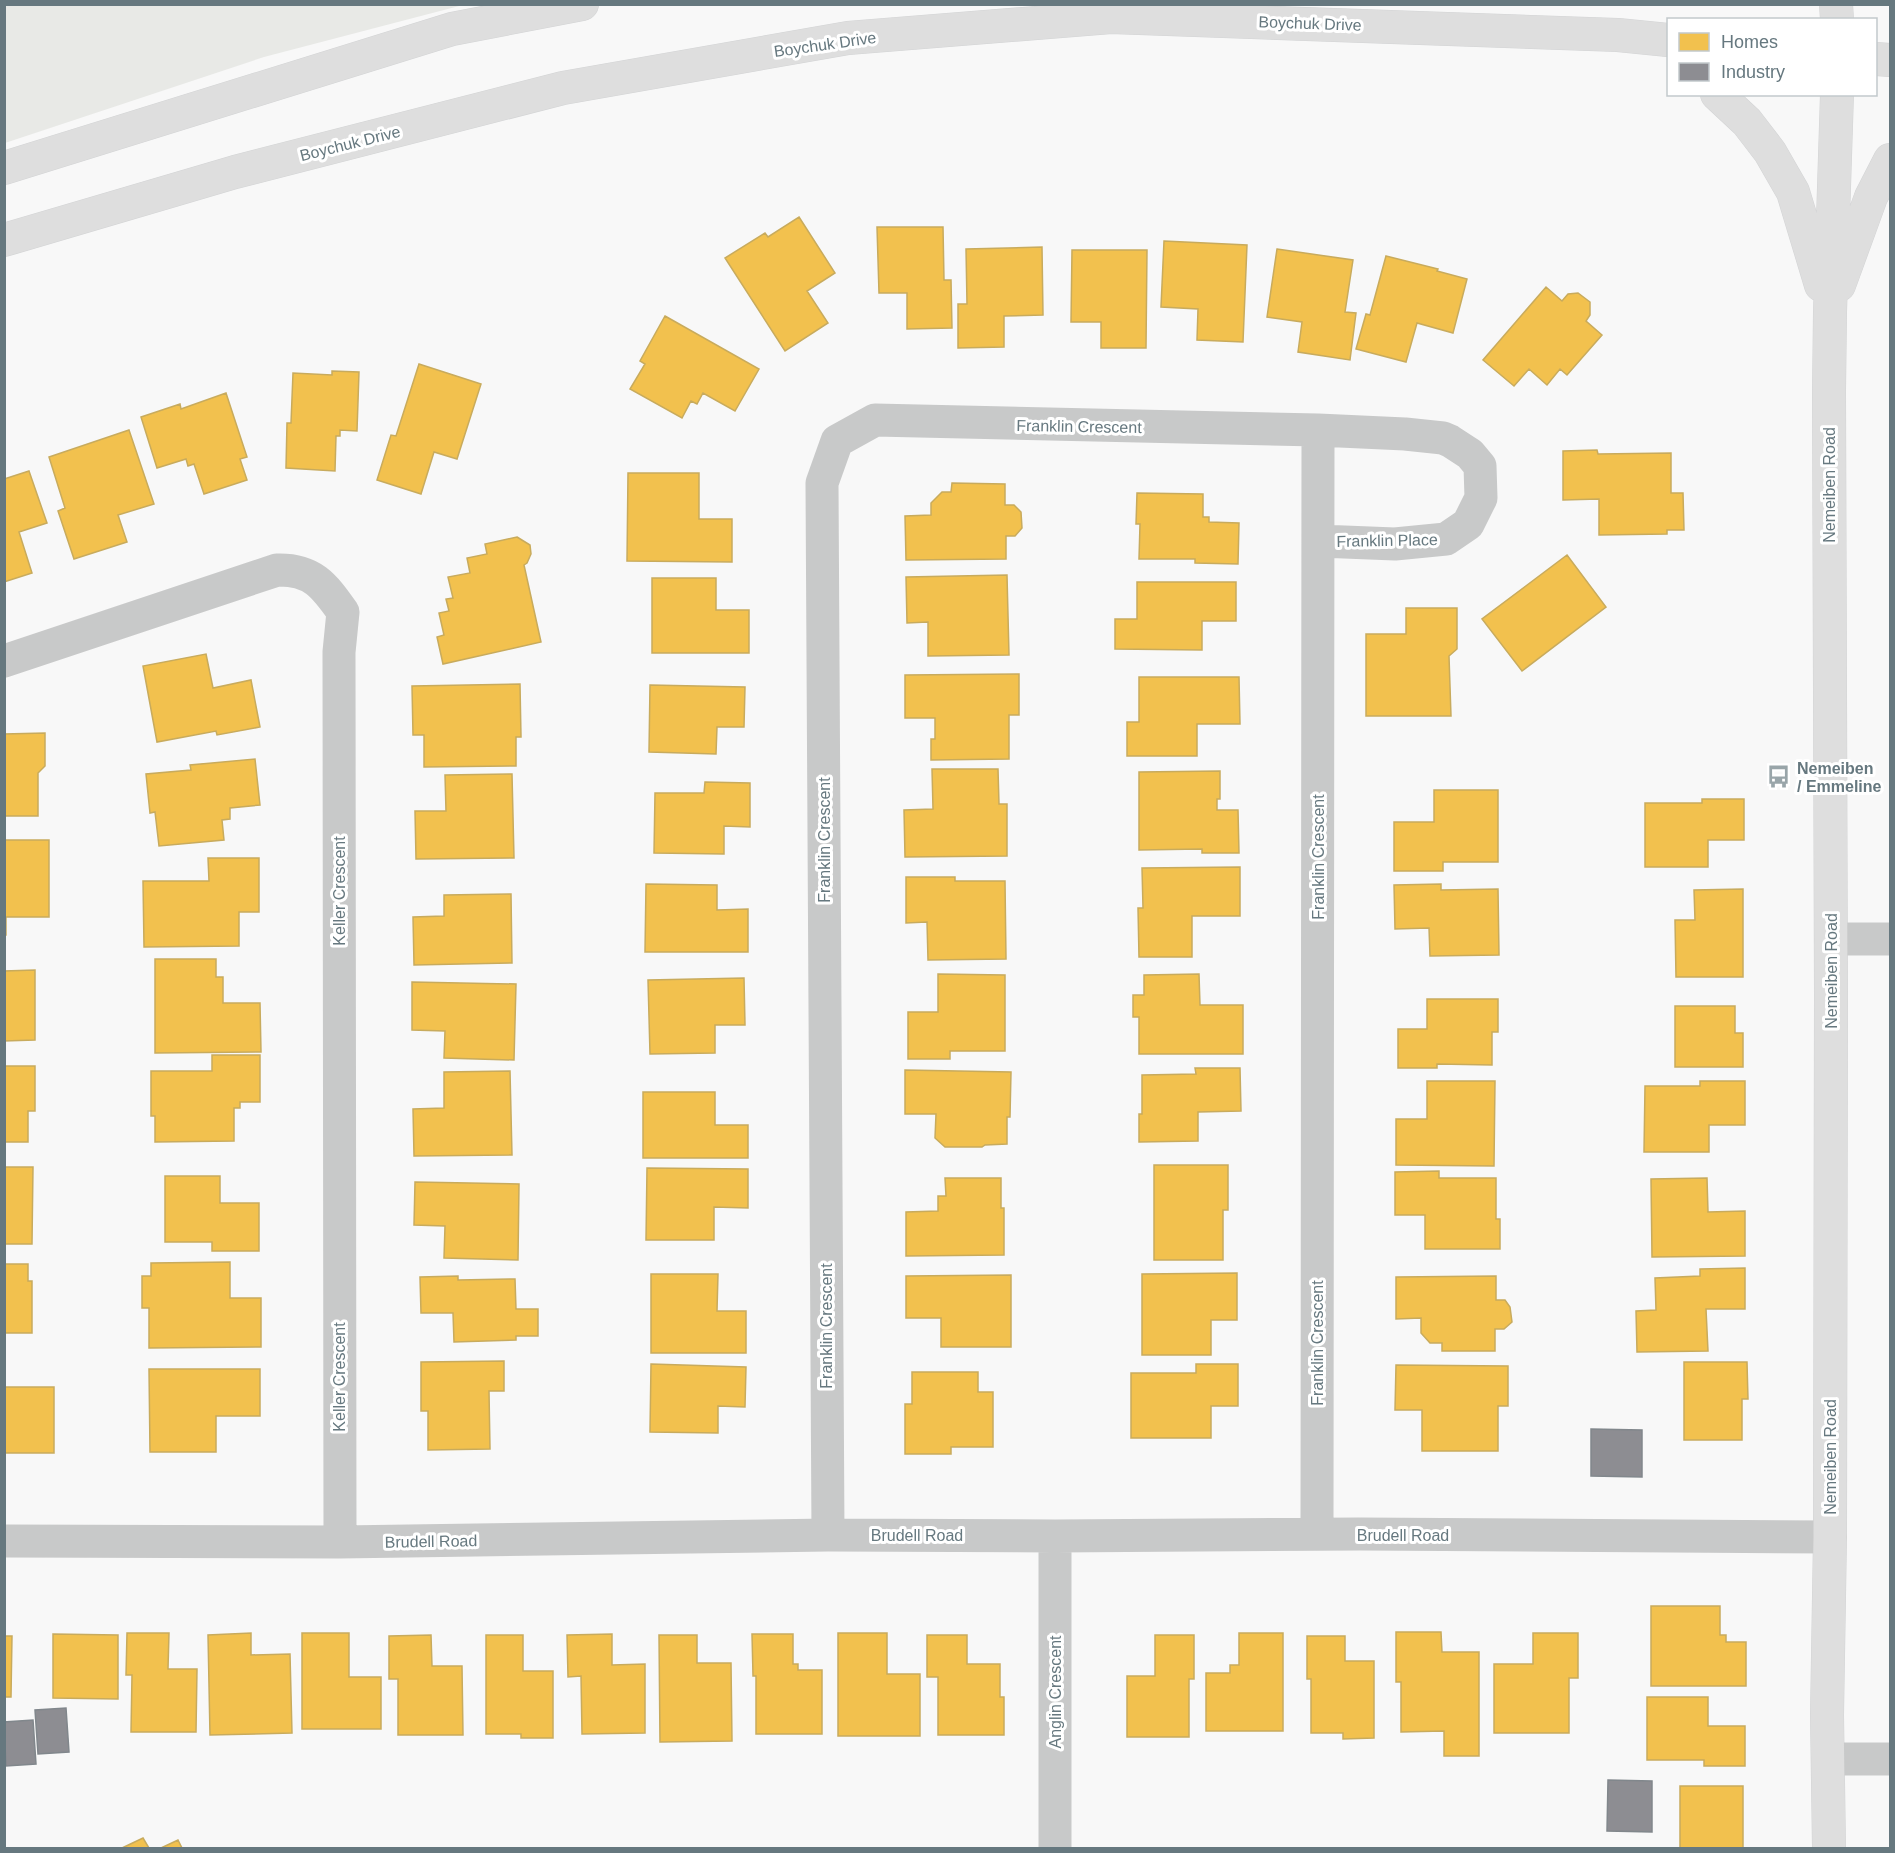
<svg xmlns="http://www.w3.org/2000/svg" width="1895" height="1853" font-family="Arial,sans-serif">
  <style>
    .green { fill: #e8e9e6 }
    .homes { fill: #f2c14e; stroke: #c8ab5d; stroke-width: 1.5 }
    .industry { fill: #8d8d92; stroke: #81878c; stroke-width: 1.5 }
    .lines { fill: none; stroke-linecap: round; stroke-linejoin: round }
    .secondary-casing { stroke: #d3d4d5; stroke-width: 34 }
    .street { stroke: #c8c9c9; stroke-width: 33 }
    .secondary { stroke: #dedede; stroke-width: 33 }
    .labels { text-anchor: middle; stroke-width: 6; stroke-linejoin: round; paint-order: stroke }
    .street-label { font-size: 16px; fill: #66787f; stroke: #fff }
    .poi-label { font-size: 16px; font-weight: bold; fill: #66787f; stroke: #fff; text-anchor: start }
  </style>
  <rect width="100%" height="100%" fill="#f8f8f8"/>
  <path class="green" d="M4,5L5,4L463,5L264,57L5,143Z"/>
  <path class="homes" d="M799,217L835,273L807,291L828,323L785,351L725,258L765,233L768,237Z
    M877,227H943L944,280H951L952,328L907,329V293H879Z
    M1164,241L1247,245L1243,342L1197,340L1198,309L1161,307Z
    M1042,247L1043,315L1004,316V347L958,348V304H967L966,249Z
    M1277,249L1353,260L1345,312L1356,313L1350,360L1298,352L1302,322L1267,317Z
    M1072,250H1147L1146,348H1101V322H1071Z
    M1386,256L1438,269L1437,271L1467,279L1453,333L1417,323L1406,362L1356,349L1366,314L1370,315Z
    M1546,287L1562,301L1568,294L1578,293L1590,302V315L1586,321L1602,335L1567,375L1560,369L1547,385L1529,369L1514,386L1483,360Z
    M665,316L759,369L735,411L703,393L697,404L691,401L682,418L630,389L645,364L640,361Z
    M419,364L481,384L457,459L434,452L421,494L377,480L391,435L396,436Z
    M332,371L359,372L357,431L340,430V436H336L335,471L286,468L287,423H291L293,373L332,375Z
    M226,393L247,457L240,459L247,480L204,494L194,464L188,466L186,459L157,468L141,417L180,404L181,409Z
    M129,430L154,504L118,515L127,542L74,559L58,511L65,508L49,457Z
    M1597,450L1598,454L1671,453V493H1683L1684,530H1667V534L1599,535V499L1563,500V451Z
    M29,471L47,523L19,532L32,573L4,582V479Z
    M628,473H699V519H732V562L627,561Z
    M952,483L1005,484V505H1014L1021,512L1022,528L1015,536H1006V559L906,560L905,516L931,515V503L942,492H951Z
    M1137,493L1203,494V517H1209V522L1239,523L1238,564L1195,563V559H1139L1140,524H1136Z
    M517,537L530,545L531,554L527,563L524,565L541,642L443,664L437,637L444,635L439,613L449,611L446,599L453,598L448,577L470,573L467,558L487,554L485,544Z
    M1567,555L1606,607L1522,671L1482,619Z
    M1007,575L1009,655L928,656V622L907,623L906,577Z
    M652,578H716V610H749V653H652Z
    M1137,582H1236V621H1202V650L1115,649V619H1137Z
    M1406,608H1457V649L1449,656L1451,716H1366V634H1406Z
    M206,654L213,688L251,680L260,727L217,735L216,731L157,742L143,666Z
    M1019,674V715H1009V759L931,760V739H935V718H905V675Z
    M1139,677H1239L1240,724H1197V756H1127V722H1139Z
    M520,684L521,737H516V766L424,767V735H413L412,686Z
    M650,685L745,687L744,727H717L716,754L649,752Z
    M45,733V766L38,773V816H4V734Z
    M255,759L260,805L230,808V819L222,820L224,840L159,846L155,812L150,813L146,774L191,770L190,765Z
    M932,769H998L999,804H1007V856L905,857L904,810L933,809Z
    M1220,771V799H1217V810H1238L1239,853H1202V849L1139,850V772Z
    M512,774L514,858L416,859L415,811H446L445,775Z
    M705,782L750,783V827L724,826V854L654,853L655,793H704Z
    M1434,790H1498V862H1443V871H1394V822H1434Z
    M1702,799H1744V840H1708V867H1645V803H1702Z
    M4,840H49V917H6V935H4Z
    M208,858H259V912H239V946L144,947L143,881H209Z
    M1240,867V916H1192V957H1139L1138,908H1143L1142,868Z
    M906,877H955V881H1005L1006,959L928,960L927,922L906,923Z
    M646,884L717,885V910L748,909V952H645Z
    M1441,884V890L1498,889L1499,955L1430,956L1429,928L1395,929L1394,885Z
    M1743,889V977H1676L1675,920H1695L1694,890Z
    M511,894L512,963L414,965L413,917L444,916V895Z
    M155,959H216V977H223V1003H260L261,1052L155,1053Z
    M35,970V1040L4,1041V971Z
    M938,974L1005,975V1051H950V1059H908V1012H938Z
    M1199,974L1200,1005H1243V1054H1139V1017H1133V995H1144V975Z
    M744,978L745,1025H715V1053L650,1054L648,980Z
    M412,982L516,984L514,1060L444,1058L445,1031L412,1030Z
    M1427,999H1498V1032H1492V1065L1437,1064V1068H1398V1029H1427Z
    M1675,1006H1735V1033H1743V1067H1675Z
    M212,1055H260V1102H240V1108H234V1141L155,1142V1116H151V1071H212Z
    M4,1066H35V1111H28V1142H4Z
    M1195,1068H1240L1241,1111L1198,1112V1141L1139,1142V1114H1142V1075L1196,1074Z
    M905,1070L1011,1072L1010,1117H1007V1144L985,1145L982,1147H945L935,1138L936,1114H905Z
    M510,1071L512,1155L414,1156L413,1109L444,1108V1072Z
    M1427,1081H1495L1494,1166L1396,1165V1119H1427Z
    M1700,1081H1745V1125H1709V1152H1644L1645,1086H1700Z
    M643,1092H715V1125H748V1158H643Z
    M1154,1165H1228V1210H1223V1260H1154Z
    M4,1167H33L32,1244H4Z
    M647,1168L748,1169V1208L714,1207V1240H646Z
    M1439,1171V1178H1496V1219H1500V1249H1425V1215H1395V1172Z
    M165,1176H220V1203H259V1251H212V1242H165Z
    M945,1178H1001V1208H1004V1255L906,1256V1212L938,1211V1196H946Z
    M1707,1178L1708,1212L1745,1211V1256L1652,1257L1651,1179Z
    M415,1182L519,1184L518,1260L444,1258L445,1226L414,1225Z
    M230,1262V1298H261V1347L149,1348V1308H142V1276H151V1263Z
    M4,1264H28V1281H32V1333H4Z
    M1745,1268V1309H1706L1708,1351L1637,1352L1636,1311L1656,1310L1655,1278L1700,1276V1269Z
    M1237,1273V1320H1211V1355H1142V1274Z
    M651,1274H718L717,1311H746V1353H651Z
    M1011,1275V1347H941V1318H906V1276Z
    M458,1276V1280L515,1279L516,1309H538V1336H516V1340L454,1342L453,1313H421L420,1277Z
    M1496,1276V1300H1505L1510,1307L1512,1322L1504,1329H1495V1351H1442V1343H1430L1421,1333V1318L1396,1319V1277Z
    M504,1361V1391H489L490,1449L428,1450V1411H421V1362Z
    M1684,1362H1747L1748,1399H1742V1440H1684Z
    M651,1364L746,1367L745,1407L718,1406V1433L650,1432Z
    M1196,1364H1238V1406H1211V1438H1131V1373H1196Z
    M1396,1365L1508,1366V1406H1498V1451H1422V1410H1395Z
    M149,1369H260V1416H216V1452H150Z
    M912,1372H978V1392H993V1447H951V1454H905V1404H912Z
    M4,1387H54V1453H4Z
    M1651,1606H1720V1635H1726V1642H1746V1686H1651Z
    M1396,1632H1441L1442,1652H1479V1756H1444V1731L1401,1732V1682H1396Z
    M127,1633H169L168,1669H197L196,1732H131L132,1675H126Z
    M251,1633V1655L290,1654L292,1733L210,1735L208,1635Z
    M302,1633H349V1677H381V1729H302Z
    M838,1633H887V1674H920V1736H838Z
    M1239,1633H1283V1731H1206V1673H1230V1665H1239Z
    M1533,1633H1578V1678H1569V1733H1494V1664H1533Z
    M53,1634L118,1635V1699L53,1698Z
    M612,1634V1665L645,1664V1733L582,1734L581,1676L568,1677L567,1635Z
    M752,1634H793V1664H798V1670H822V1734H756V1676H753Z
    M431,1635L432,1666H462L463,1735H398V1679H389V1636Z
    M486,1635H523V1671H553V1738H521V1734H486Z
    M659,1635H697V1663H731L732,1741L660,1742Z
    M927,1635H967V1664H1000V1697H1004V1735H938V1677H927Z
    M1155,1635H1194V1679H1189V1737H1127V1676H1155Z
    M4,1636H12L11,1697H4Z
    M1307,1636H1345V1661H1374V1738L1343,1739V1733H1311V1679H1307Z
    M1647,1697H1708V1726H1745V1766H1704V1760H1647Z
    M1680,1786H1743V1848H1680Z
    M143,1838L149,1848H122Z
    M178,1840L182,1848H161Z"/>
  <path class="industry" d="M1591,1429L1642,1430V1477L1591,1476Z
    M66,1708L69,1752L38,1754L35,1710Z
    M33,1720L36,1764L6,1766L4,1722Z
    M1608,1780L1652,1781V1832L1607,1831Z"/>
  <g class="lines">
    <defs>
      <path id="secondary" d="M1836,4L1837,20
        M1876,59L1890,60
        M1717,94L1747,122L1770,152L1793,192L1821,285
        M4,168L452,29L582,4
        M4,240L235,172L563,88L848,38L1111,17L1618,35L1668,40
        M1839,285L1871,197L1890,160
        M1829,1848L1827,1715L1830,1537L1831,995L1829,391L1830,312L1837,94"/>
    </defs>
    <use href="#secondary" class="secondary-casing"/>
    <path class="street" d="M1318,430L1405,434L1443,438L1450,441L1470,454L1480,466L1481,498L1468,524L1446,539L1395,544L1319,541
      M4,661L277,570C312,569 324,585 343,612L339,652L340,1542
      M1831,939H1890
      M828,1535L822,483L837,441L875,420L1318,430L1317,1534
      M1055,1536V1848
      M4,1541L340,1542L828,1535L1055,1536L1360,1534L1830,1537
      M1828,1759H1890"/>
    <use href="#secondary" class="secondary"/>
  </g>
  <defs>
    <symbol id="bus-bare" viewBox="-9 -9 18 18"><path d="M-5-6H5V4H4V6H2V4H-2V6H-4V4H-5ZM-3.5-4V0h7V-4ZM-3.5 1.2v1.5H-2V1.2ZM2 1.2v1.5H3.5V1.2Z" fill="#99a5a9" stroke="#fff" stroke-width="2.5" paint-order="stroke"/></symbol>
  </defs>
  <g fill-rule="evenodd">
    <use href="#bus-bare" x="1762" y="760" width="33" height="33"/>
  </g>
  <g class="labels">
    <g class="street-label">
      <text transform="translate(1310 23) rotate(2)" y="6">Boychuk Drive</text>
      <text transform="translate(825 44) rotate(-8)" y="6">Boychuk Drive</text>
      <text transform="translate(350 143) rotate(-14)" y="6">Boychuk Drive</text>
      <text transform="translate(1079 426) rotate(1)" y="6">Franklin Crescent</text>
      <text transform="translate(1829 485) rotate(-90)" y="6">Nemeiben Road</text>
      <text transform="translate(1387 540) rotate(-1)" y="6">Franklin Place</text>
      <text transform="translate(824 840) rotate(-90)" y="6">Franklin Crescent</text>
      <text transform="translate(1318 857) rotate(-90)" y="6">Franklin Crescent</text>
      <text transform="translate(339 891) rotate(-90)" y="6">Keller Crescent</text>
      <text transform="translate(1831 971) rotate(-90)" y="6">Nemeiben Road</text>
      <text transform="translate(826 1326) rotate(-90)" y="6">Franklin Crescent</text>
      <text transform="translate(1317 1343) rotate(-90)" y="6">Franklin Crescent</text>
      <text transform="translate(339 1377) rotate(-90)" y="6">Keller Crescent</text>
      <text transform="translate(1830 1457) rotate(-90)" y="6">Nemeiben Road</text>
      <text x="917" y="1541">Brudell Road</text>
      <text x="1403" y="1541">Brudell Road</text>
      <text transform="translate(431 1541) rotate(-1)" y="6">Brudell Road</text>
      <text transform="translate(1055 1692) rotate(-90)" y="6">Anglin Crescent</text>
    </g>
    <g class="poi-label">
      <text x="1797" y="774">Nemeiben<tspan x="1797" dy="18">/ Emmeline</tspan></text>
    </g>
  </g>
  <rect width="1895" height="1853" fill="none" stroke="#66787f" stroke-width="12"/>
  <rect x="1667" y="18" width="210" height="78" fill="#ffffff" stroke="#c2c9cc" stroke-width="1.5"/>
  <rect x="1679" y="33" width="30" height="18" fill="#f2c14e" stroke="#c2c9cc" stroke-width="1.5"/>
  <text x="1721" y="48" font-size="18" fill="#66787f">Homes</text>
  <rect x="1679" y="63" width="30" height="18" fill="#8d8d92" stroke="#c2c9cc" stroke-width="1.5"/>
  <text x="1721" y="78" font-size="18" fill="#66787f">Industry</text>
</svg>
